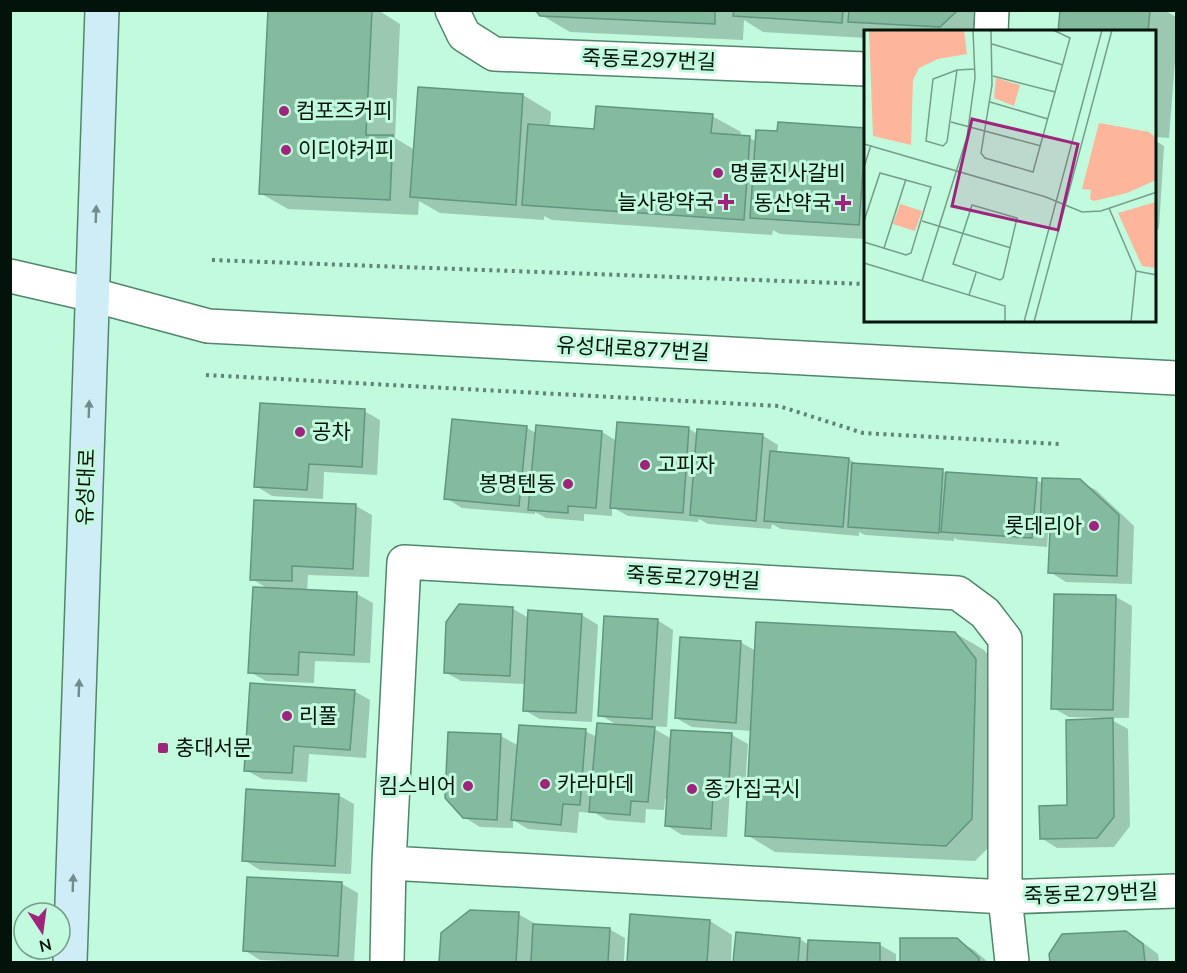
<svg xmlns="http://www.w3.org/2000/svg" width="1187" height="973" font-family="Mulish,'Noto Sans KR',sans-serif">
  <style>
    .shadow { fill: #0003 }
    .building { fill: #84bb9f; stroke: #61967c; stroke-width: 1.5 }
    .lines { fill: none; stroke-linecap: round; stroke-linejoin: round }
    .minor-casing { stroke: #51866c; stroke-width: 36 }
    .tertiary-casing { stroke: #51866c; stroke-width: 36 }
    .secondary-casing { stroke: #51866c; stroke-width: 36 }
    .path { stroke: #5f8471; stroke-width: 4; stroke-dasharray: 3 4.5; stroke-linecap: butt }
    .minor { stroke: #fff; stroke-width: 33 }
    .tertiary { stroke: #fff; stroke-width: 33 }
    .secondary { stroke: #ceedf7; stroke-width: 33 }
    .oneway { fill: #728b8c }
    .poi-dot { fill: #9e247c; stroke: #c2fadd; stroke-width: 2 }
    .labels { text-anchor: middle; stroke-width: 6; stroke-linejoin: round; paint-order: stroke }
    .street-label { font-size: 21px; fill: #01130a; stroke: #c2fadd }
    .poi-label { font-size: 21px; fill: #01130a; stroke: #c2fadd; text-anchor: start }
    .inset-road { fill: none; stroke: #759e89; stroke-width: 1.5 }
    .view { fill: #9e247c; fill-opacity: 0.15; stroke: #9e247c; stroke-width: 3 }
    .inset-edge { fill: none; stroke: #01130a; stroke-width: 3 }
  </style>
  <rect width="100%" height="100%" fill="#c2fadd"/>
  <path class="shadow" d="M269,10H378L400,24L395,138L415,150L523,95L551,112L550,127L596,131L712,116L741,132L740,137L750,138L757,142L779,132L865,129L866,239L780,234L773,230L772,235L552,220L544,216V220L440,213L419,201L418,215L288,209L260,193Z
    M537,10H988L981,32H866V38L763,32L744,20L743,40L570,32L541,15Z
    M1061,10H1176V12L1166,11L1176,17V48L1169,138L1156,137V32H1060Z
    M1156,141L1164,146L1159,228L1156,231Z
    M364,411L380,420L377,475L324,472L323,499L272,496L256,486Z
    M527,428L536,433L602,432L617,441L689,429L698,434L762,435L778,445L777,453L849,459L860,466L942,471L946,473L1036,480L1044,484L1079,481L1096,490L1134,526L1132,584L1066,582L1050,572L1051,533H1048L1047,547L959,540L954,538V541L865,535L859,532V536L781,529L772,524L771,529L708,524L699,519L698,522L628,516L612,507V516L584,514V521L546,518L535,512V514L462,508L446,498Z
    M356,506L372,515L369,577L308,575L307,591L357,594L373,603L370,663L315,661L314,683L266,681L250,672L270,590L252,579Z
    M1116,597L1132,606L1129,718H1108L1128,729L1130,826L1114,847L1057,848L1041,838L1069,807L1103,718L1069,717L1053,708Z
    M513,609L529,618L582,615L598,625L592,722L540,719L524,710L526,684L461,681L445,672Z
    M657,620L673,630L667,727L649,726L672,739L732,735L748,744L745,789L730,788L727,837L682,835L666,825L668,799H665L664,810L646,809L645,823L607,820L595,813L579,812L577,833L528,829L513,820V828L480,827L464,817L501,736L519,746L585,731L597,737L619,726L600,715Z
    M955,633L984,650L1004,676L1000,836L975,861L775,852L747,835L752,731L692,727L676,718L740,642L756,651Z
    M354,691L370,700L366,758L309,754L307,782L262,779L246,770Z
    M338,795L354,804L351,874L260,870L244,860Z
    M342,884L358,893L354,962H315L260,960L244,950Z
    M518,914L534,923V925L609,929L625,938L624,962H441L443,934Z
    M631,916L710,921L732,935L731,962H628Z
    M1125,932L1142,942L1158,954L1159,962H1052L1051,954Z
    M737,934L800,939L809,945H880L896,954V962H735Z
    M902,939L957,940L974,950L988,962H901Z"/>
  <path class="building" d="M268,10H372L366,135H393L390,200L259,194Z
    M535,10H715V24L540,16Z
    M734,10H843L842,23L733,16Z
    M849,10H958L940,27L848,22Z
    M1060,10H1150L1148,32H1058Z
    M418,87L523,94L516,205L410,197Z
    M596,106L713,114L711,133L750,136L744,220L522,205L528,124L594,129Z
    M778,122L866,128L859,225L750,218L756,130L777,131Z
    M260,403L365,409L362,467L309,464L307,490L254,487Z
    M452,419L527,426L519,506L444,499Z
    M617,422L689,427L683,513L610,508Z
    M536,425L602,431L596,508L568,506V513L528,510Z
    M697,429L763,434L756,521L690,515Z
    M770,451L849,458L843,527L764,521Z
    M852,463L943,469L939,533L848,527Z
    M946,472L1037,478L1032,538L941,532Z
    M1042,478L1080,479L1119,515L1117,576L1048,573L1050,530H1040Z
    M254,500L356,504L353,569L292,566V581L250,580Z
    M253,587L357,592L354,655L299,652L298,675L248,673Z
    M1054,594L1116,595L1113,710L1051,709Z
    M459,604L513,607L510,676L444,673L446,622Z
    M528,610L582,614L576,713L523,711Z
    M604,616L658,619L652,719L598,716Z
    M756,622L955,632L976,659L972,819L946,846L745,836Z
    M680,637L741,641L736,723L675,718Z
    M250,683L355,690L350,750L294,746L292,773L244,771Z
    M1113,718L1114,817L1097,838L1040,839L1039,806L1067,805L1066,720Z
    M597,723L655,727L648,802L631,801L630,815L589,812Z
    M519,725L586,729L580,805L563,804L561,825L511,820Z
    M671,730L732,733L729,781L714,780L711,829L665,826Z
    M448,732L501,734L497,820L463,818L445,798Z
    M246,789L339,794L335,866L242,861Z
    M247,877L342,882L338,956L243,951Z
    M470,910L519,912L516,962H439L441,933Z
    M630,914L710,920L707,962H627Z
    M533,924L610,928L608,962H531Z
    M1126,931L1143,944L1145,962H1050L1049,954L1062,934Z
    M736,932L800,938L798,962H733Z
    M900,938H957L979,958V962H900Z
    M808,940L880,943V962H807Z"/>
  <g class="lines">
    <defs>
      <path id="minor" d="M452,10L464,35L494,54L866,69
        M991,32L992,10
        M10,276L93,295
        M389,863L1005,897L1176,891
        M387,962L389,863L404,562L958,593L985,613L1005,639V897L1012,962"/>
      <path id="tertiary" d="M93,295L208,326L1176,378"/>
      <path id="secondary" d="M70,962L102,10"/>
    </defs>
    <use href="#minor" class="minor-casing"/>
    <use href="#tertiary" class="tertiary-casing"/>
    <use href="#secondary" class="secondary-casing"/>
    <path class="path" d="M212,260L866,284
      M206,375L779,406L863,433L1059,444"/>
    <use href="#minor" class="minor"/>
    <use href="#tertiary" class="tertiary"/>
    <use href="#secondary" class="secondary"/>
  </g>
  <defs><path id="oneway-solid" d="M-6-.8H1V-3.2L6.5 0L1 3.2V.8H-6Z" transform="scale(1.5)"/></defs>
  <g class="oneway">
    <use href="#oneway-solid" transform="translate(96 214) rotate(-88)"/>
    <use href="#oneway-solid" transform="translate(89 409) rotate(-88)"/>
    <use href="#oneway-solid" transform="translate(79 688) rotate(-88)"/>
    <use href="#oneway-solid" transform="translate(73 883) rotate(-88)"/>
  </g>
  <g class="poi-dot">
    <circle cx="284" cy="111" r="6"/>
    <circle cx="286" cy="150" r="6"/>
    <circle cx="718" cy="173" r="6"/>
    <path d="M723 193h6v6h6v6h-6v6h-6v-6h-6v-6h6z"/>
    <path d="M840 194h6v6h6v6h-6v6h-6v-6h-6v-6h6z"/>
    <circle cx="300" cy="432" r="6"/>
    <circle cx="645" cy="465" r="6"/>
    <circle cx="568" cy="484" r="6"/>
    <circle cx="1094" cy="526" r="6"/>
    <circle cx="287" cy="716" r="6"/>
    <rect x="157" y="742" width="12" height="12" rx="3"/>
    <circle cx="545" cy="784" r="6"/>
    <circle cx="468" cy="786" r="6"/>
    <circle cx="692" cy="789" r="6"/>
  </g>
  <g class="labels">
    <g class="street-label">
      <text transform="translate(649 60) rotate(2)" y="7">죽동로297번길</text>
      <text transform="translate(633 349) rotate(3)" y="7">유성대로877번길</text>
      <text transform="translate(86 487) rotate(-88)" y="7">유성대로</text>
      <text transform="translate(693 578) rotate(3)" y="7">죽동로279번길</text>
      <text transform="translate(1091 894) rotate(-2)" y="7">죽동로279번길</text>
    </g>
    <g class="poi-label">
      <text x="296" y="118">컴포즈커피</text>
      <text x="298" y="157">이디야커피</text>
      <text x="730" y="180">명륜진사갈비</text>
      <text x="714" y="209" text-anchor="end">늘사랑약국</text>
      <text x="831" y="210" text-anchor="end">동산약국</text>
      <text x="312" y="439">공차</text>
      <text x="657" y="472">고피자</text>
      <text x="556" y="491" text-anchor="end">봉명텐동</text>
      <text x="1082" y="533" text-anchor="end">롯데리아</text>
      <text x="299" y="723">리풀</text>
      <text x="175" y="755">충대서문</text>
      <text x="557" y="791">카라마데</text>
      <text x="456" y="793" text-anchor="end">킴스비어</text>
      <text x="704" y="796">종가집국시</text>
    </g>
  </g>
  <g transform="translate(864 30)">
    <rect width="292" height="292" fill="#c2fadd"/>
    <path d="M5,0H100L103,24L74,29L55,38L49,50L47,115L9,106ZM132,48L156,55L150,76L130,68ZM235,93L285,102L292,108V150L263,163L230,171L226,169L227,160L218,159ZM292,172V171V238L278,236L254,183ZM36,174L58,181L51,201L29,194Z" fill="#fdb69b"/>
    <path class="inset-road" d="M127,0L128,55L117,123L121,128L169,142L206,8L189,0M128,14L199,35M93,40L83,112L79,116L62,111L69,49L93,40L111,39M129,46L191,62M126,72L184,89M87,92L177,116M0,114L182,167L218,182L237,181L293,162M0,137L7,115M108,175L153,188L139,248L136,250L89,234ZM245,178L272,241L267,292M0,191L16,143L67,157L47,223L42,225L0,212M58,191L147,218M20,218L42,149M0,233L141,276V292M272,241L293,245M58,251L103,107L111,48L109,0M105,265L112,243M160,292L238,0M170,292L248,0"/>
    <path class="view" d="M108,89L214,114L194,200L88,176Z"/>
    <rect width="292" height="292" class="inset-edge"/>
  </g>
  <rect width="1187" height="973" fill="none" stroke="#01130a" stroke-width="24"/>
  <g transform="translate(42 931) rotate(167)"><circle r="28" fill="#c2fadd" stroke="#759e89" stroke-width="1.5"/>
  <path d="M0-4.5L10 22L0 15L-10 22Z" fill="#9e247c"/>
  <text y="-9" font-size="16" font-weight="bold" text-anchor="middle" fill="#01130a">N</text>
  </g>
</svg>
